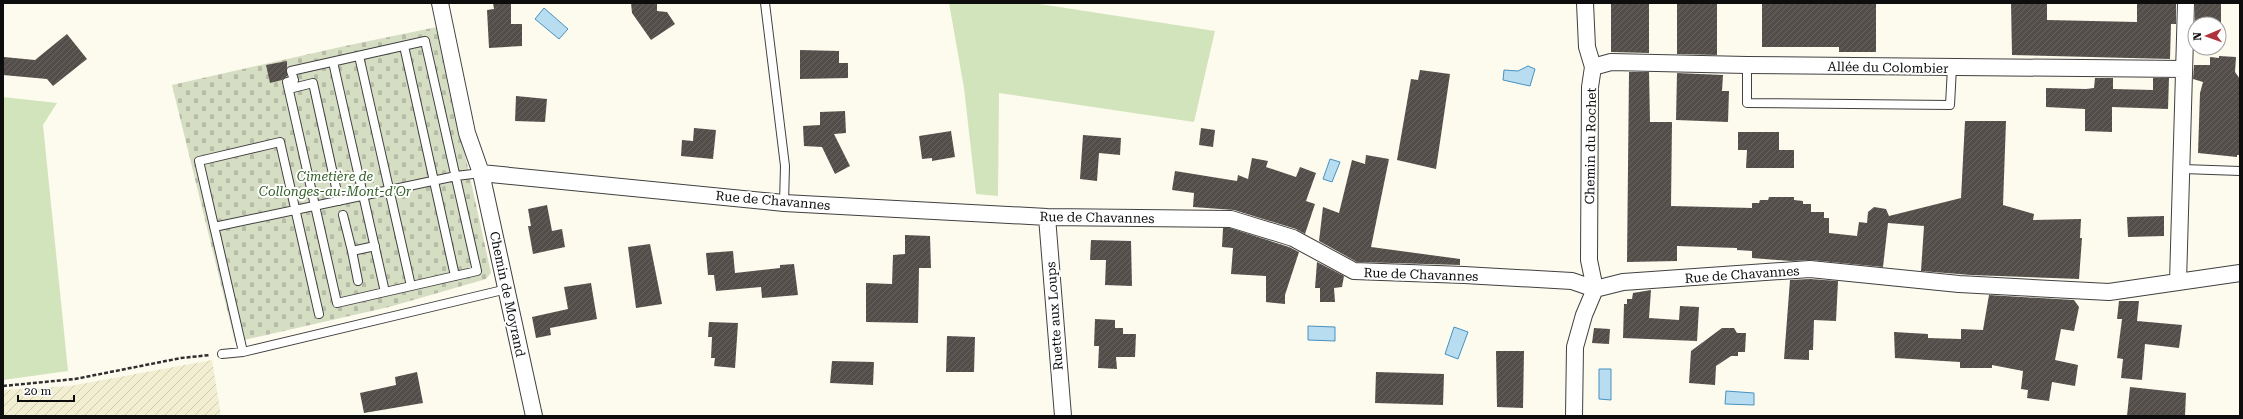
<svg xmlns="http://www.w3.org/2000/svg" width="2243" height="419" font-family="'Roboto Serif',serif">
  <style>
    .farmland { fill: url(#farmland-furrows) }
    .grass { fill: #d2e4bb }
    .cemetery { fill: url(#cemetery-stones) }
    .water { fill: #b8dcf0; stroke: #4692c0 }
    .building { fill: url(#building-hatch) }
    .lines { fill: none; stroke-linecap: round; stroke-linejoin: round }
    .lane-casing { stroke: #404040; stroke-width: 10 }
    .street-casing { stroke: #404040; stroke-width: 18 }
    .path { stroke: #2f2f2f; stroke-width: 2.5; stroke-dasharray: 4 2; stroke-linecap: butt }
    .lane { stroke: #fff; stroke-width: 8 }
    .street { stroke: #fff; stroke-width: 16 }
    .labels { text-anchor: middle; stroke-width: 4; stroke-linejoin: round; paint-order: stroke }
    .street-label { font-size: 13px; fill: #0d0d0d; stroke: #fff }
    .park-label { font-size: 13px; font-style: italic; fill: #315e24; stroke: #fff }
  </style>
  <defs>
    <pattern id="farmland-furrows" width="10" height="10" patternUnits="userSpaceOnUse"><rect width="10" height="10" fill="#f1eed1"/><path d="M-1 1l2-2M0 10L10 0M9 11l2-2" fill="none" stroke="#cdcbb2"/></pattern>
    <pattern id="cemetery-stones" width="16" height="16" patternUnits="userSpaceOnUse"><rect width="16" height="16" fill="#d5ddc2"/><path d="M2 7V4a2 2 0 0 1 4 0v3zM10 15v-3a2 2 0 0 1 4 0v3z" fill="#b6bca6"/></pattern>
    <pattern id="building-hatch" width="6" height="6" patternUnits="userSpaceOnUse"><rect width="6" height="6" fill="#544e4a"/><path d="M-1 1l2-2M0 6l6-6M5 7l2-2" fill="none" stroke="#686360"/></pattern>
  </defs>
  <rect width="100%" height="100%" fill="#fdfaee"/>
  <path class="farmland" d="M212,360L221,416H3V390L70,386Z"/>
  <path class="grass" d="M949,3H1033L1215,31L1194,122L999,93L998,196L976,194L964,88Z
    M3,97L57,103L43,125L68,371L3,380Z"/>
  <path class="cemetery" d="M437,27L491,273L486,279L389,307L235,342L172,85L345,46Z"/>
  <path class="water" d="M544,8L568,29L559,39L535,19Z
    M1528,66L1535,69L1530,86L1503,80L1504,70L1518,71Z
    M1330,159L1340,162L1332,182L1323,179Z
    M1308,326L1335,327V341L1308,340Z
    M1454,327L1468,332L1458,359L1445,354Z
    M1599,369H1611V400L1599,399Z
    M1726,391L1754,393V405L1725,404Z"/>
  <path class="building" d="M493,3H511V24H522V46L489,48L487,10L494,9Z
    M631,3H657V11L667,12L675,24L651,40L632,13Z
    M1611,3H1649V53L1611,52Z
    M1677,3H1717V55L1677,54Z
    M1876,3V52H1839V47H1762V4Z
    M2011,3H2047V20L2137,22V3H2176V24H2171L2170,59L2012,55Z
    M2195,3H2221V24H2195Z
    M67,34L87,59L53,86L47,79L3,75L4,57L35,60Z
    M800,50L839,51V63H848V78L800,79Z
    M2219,56L2236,57L2235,72L2240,79V155H2237V157L2198,153L2200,93L2203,82L2193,79L2194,65H2210V57L2219,58Z
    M287,61V76L282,80L270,83L266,65Z
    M1420,70L1450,74L1436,169L1397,160L1411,79L1418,80Z
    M1629,72H1649L1650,122H1672L1671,206L1752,208V203H1759L1760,200H1768L1769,197H1794V200L1803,201V204H1811V212H1824V218H1829V233L1857,236L1859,222L1867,223L1868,212L1874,207L1886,209L1889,216L1961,198L1965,121H2006L2003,205L2034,214L2033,220L2081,219L2080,238H2082L2079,279L1971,275L1921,271L1924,226L1888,223L1883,267L1811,260L1791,261L1752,258V251L1737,250V248L1677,246V261L1627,262Z
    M1677,73L1723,75L1722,91H1729L1728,122L1676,120Z
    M2095,78H2113V89L2153,90V78H2169L2168,109L2112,107V132L2085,131V109L2046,107V88L2086,89L2094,88Z
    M516,96L547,99L545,122L515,121Z
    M845,111L846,133L834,134L850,166L835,174L822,147L804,146L803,126L820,125V112Z
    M694,128L716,130L713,159L681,156L682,140L693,141Z
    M1201,128L1215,130L1213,147L1199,145Z
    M951,131L955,157L932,161V158L922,159L919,136Z
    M1738,132H1779V150H1794V168H1746L1747,150H1738Z
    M1083,135L1121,138L1120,155L1099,153L1097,181L1080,179Z
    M1366,155L1389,159L1371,247L1460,259V265L1357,262L1319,241L1323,207L1339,213L1352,160L1365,164Z
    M1252,158L1268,161L1266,167L1296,177L1300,167L1316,173L1306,201L1315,204L1305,234L1296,229L1234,210L1193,207L1194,193L1172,190L1175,171L1237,181L1238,175L1248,179Z
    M547,205L552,231L562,229L565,247L533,254L528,226H531L528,209Z
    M2164,216V236L2128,237L2127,217Z
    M1223,228H1230L1289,247L1299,252L1285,295V304L1266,302V276L1231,274L1233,248L1222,247Z
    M905,235L930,236L931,268H919L918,323L866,322V283L892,284L893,255L905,254Z
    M1091,240L1131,241L1132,286L1105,285L1106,260H1090Z
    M650,244L662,304L636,308L628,247Z
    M733,251L735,273L780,268V265L794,264L798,295L762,298L761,287L716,291L714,275H708L706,253Z
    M1317,262L1344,276L1342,287L1334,288L1335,302H1320V288H1315Z
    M1810,279L1838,281L1836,321L1814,320L1813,350H1809V360L1784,359L1790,280Z
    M591,283L597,319L550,328L551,335L536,338L532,317L568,309L564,287Z
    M1651,290L1649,318L1679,320L1680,306L1699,307L1697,341L1623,338L1624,304H1627V299H1632L1633,293Z
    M1989,295L2074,300L2079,307L2074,331L2061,329L2055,360L2078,365L2075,386L2052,382L2049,401L2027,398L2028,390L2021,389L2023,371L1992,365V368H1960V362L1895,358L1894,332L1928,334V338L1961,339V329L1983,330Z
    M2119,301H2139L2137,321L2182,325L2179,348L2145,344L2142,380L2121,378L2123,359L2117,358L2122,319H2117Z
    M1095,319L1115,320V328H1123V334H1136L1135,357H1116L1117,369L1098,368L1099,346H1094Z
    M709,322L738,323L735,368L714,366L715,358H711L712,337H708Z
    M1594,328L1610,329L1609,344L1592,343Z
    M1722,328H1734L1737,333H1746L1745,352H1738V356H1731L1716,366L1715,385L1689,383L1691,351Z
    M947,336L975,337L974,372H946Z
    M1496,351H1524L1523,408L1497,407Z
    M832,361L874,362L873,385L830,383Z
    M417,372L423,403L364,413L360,393L396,385L395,377Z
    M1376,372L1444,374L1443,405L1375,403Z
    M2130,387L2186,393L2185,416H2127Z"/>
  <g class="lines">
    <defs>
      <path id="lane" d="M765,3L785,166L784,203
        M404,46L455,276
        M359,56L411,286
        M333,62L385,292L477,271L425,41L291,71L294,80L287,82L337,303L385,292
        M1747,65V103L1950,105L1952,67
        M289,89L313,83L339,201
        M2183,169L2240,171
        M343,215L352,251
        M214,227L456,176L481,173
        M358,281L352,251L375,246
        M243,352L199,161L280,142L319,314
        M222,354L243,352L507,289"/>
      <path id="street" d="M440,3L467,133L481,173L534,416
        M1585,3L1587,47L1593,67L1590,87L1589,260L1595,289
        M1593,67L1611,62L1747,65L2184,69
        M481,173L784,203L1047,217L1231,219L1293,238L1354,271L1464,275L1572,281L1595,289L1623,282L1810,269L1959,284L2109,292L2240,273
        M1047,217L1063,416
        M2178,282L2186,3
        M1574,416L1575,347L1584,315L1595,289"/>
    </defs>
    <use href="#lane" class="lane-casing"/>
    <use href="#street" class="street-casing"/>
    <path class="path" d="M3,386L75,379L181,358L210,355"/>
    <use href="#lane" class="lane"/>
    <use href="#street" class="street"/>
  </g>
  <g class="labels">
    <g class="street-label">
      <text transform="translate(1888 67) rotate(1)" y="5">Allée du Colombier</text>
      <text transform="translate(1590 146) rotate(-89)" y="5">Chemin du Rochet</text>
      <text transform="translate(773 200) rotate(5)" y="5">Rue de Chavannes</text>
      <text transform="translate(1097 217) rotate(1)" y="5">Rue de Chavannes</text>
      <text transform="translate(1421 274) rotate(2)" y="5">Rue de Chavannes</text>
      <text transform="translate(1742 274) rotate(-4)" y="5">Rue de Chavannes</text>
      <text transform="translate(508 294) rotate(78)" y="5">Chemin de Moyrand</text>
      <text transform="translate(1054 316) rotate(-94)" y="5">Ruette aux Loups</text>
    </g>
    <g class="park-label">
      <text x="335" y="181">Cimetière de<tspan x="335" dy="15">Collonges-au-Mont-d'Or</tspan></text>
    </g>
  </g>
  <rect width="2243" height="419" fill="none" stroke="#0d0d0d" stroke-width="8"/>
  <g transform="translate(2207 36) rotate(268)"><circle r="19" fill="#ffffff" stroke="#9e9e9e"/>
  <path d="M0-3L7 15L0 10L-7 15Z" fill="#af333b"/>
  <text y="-6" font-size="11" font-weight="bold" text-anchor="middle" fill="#0d0d0d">N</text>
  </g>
  <path d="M18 395v6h56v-6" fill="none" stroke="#0d0d0d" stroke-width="2"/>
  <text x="24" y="395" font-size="12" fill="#0d0d0d" stroke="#ffffff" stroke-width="3" paint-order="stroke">20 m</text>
</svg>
